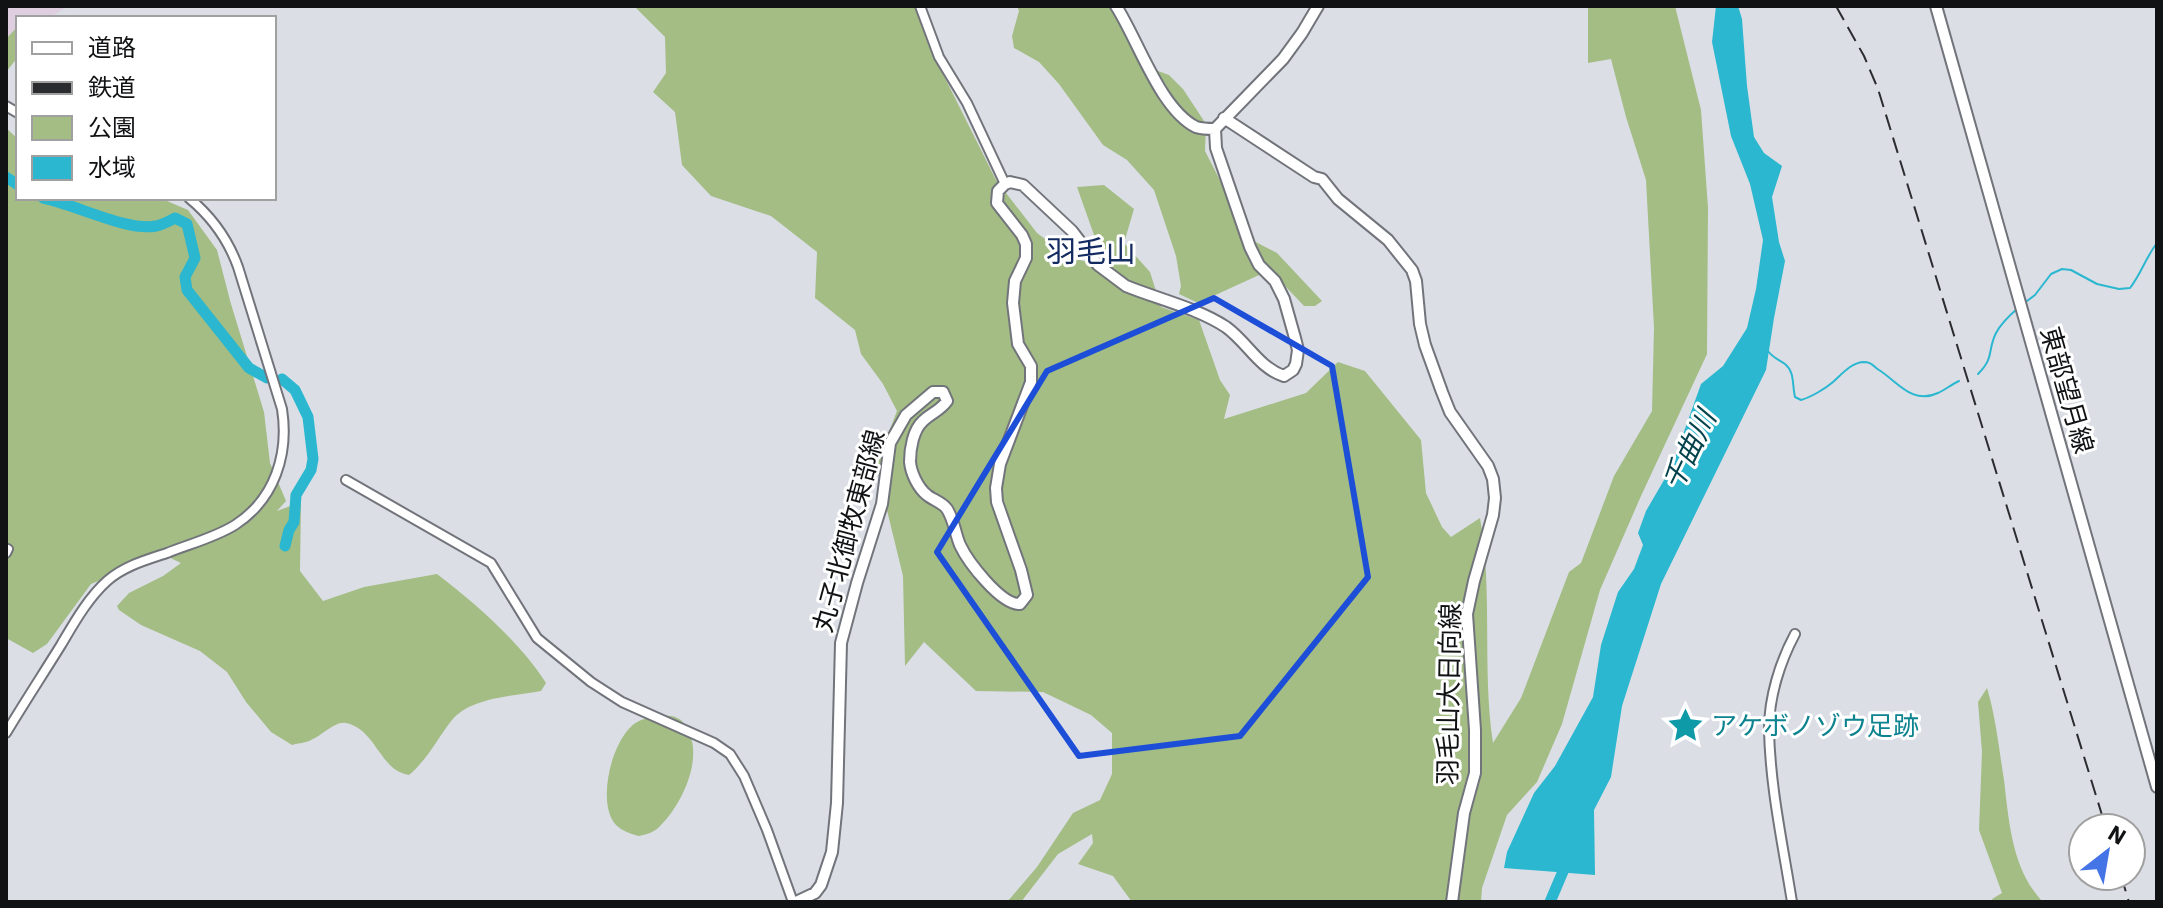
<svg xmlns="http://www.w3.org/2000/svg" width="2163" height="908" font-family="'IBM Plex Sans','Noto Sans JP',sans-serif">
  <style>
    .industrial { fill: #decee0 }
    .green { fill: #a3bd85 }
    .water { fill: #2ab7cf }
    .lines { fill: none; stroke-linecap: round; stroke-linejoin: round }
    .stream { stroke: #2ab7cf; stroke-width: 2 }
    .river { stroke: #2ab7cf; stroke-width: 11 }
    .minor-casing { stroke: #72747b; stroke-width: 12 }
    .major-casing { stroke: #72747b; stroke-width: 14 }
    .minor { stroke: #fff; stroke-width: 8 }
    .major { stroke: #fff; stroke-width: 10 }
    .rail { stroke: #2b2c2f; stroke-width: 2; stroke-dasharray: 16 8; stroke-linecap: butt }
    .marked { fill: none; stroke: #1d4ed8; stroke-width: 6; stroke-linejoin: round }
    .labels { text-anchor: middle; stroke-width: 6; stroke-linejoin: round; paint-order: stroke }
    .street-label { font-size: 26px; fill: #111214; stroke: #fff }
    .culture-label { font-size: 26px; fill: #0d838f; stroke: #fff; text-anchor: start }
    .water-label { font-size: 28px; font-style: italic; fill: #04424c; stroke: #fff }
    .quarter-label { font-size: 30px; fill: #142b61; stroke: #fff }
  </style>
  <rect width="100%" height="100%" fill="#dcdee6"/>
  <path class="industrial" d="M6,6H68L49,18H18V42L6,52Z"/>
  <path class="green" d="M634,6H915L928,44L996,180L1037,233L1071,258L1088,262L1094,235L1077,187L1104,185L1134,209L1124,243L1150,272L1161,307L1199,320L1220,380L1230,395L1224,419L1306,393L1338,362L1365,371L1421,440L1426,493L1442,527L1451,537L1480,518C1493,590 1482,670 1493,743L1521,698L1569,572L1581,563L1614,476L1652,411L1654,328L1646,180L1626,117L1611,59L1588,63V6H1675L1701,110L1708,208L1707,354L1641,496L1600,590L1562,724L1537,782L1507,815L1482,888L1481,902H1132L1113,876L1078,864L1093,843L1092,834L1058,854L1021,902H1007L1037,867L1073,813L1100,800L1112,774V733L1091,715L1043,692L976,691L924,642L905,666L903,576L876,465L897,411L883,384L861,354L855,330L815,298L817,252L771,216L711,196L682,165L675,112L653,92L666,73L665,37Z
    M1017,6H1111L1139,64L1169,75L1183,89L1206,124L1205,151L1250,239L1277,253L1322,301L1315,306H1304L1270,270L1198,303L1179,294L1181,286L1176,256L1154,190L1127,160L1103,145L1059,84L1039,62L1014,48L1012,36L1019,11Z
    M18,26V57L6,72V39Z
    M6,128L18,139V198H160L188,210L217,250L231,304L264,412L270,463L286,501L277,511L301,502L300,571L323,601L364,587L437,574C475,603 520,642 546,683L541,691C514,696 471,697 452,720C437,739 428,759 409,775C380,771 376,729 346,723C334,721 322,736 311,740C306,743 299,743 292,745L271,732L246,702L227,672L200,651L141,625L119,610L117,606L129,593L163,576L181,563L162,554L91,584L47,644L33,653L6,638Z
    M1987,688C1996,718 1999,749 2004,780C2009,822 2012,870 2043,902H1994L1992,899L2002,893L1979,830L1982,752L1978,702Z
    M658,716C664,716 672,715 677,718C682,720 683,722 686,727C705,755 683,803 661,825C655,832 648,834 639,836C631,834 622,831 616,825C595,803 613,733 639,721C645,718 653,718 658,716Z"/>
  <path class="water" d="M1716,6H1738L1742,19L1747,86L1754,137L1764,153L1782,166L1772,197L1779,242L1785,261L1774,318L1766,370L1661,584L1622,706L1611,777L1594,810L1595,875L1504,868L1507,852L1534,793L1555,766L1593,697L1601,645L1618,592L1634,569L1643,545L1638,533L1646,511L1671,468L1701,384L1723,366L1747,328L1756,289L1763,240L1750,184L1731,136L1712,42Z"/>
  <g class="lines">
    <path class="stream" d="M2023,304L2035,295L2051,274L2062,269L2071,270L2097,284L2119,289L2130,288C2141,274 2146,257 2157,243
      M1768,351C1773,358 1778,359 1785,364C1795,372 1792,385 1795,397L1801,400C1811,397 1825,389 1833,382C1842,374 1851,363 1863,362C1872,362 1873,366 1879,370C1898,382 1912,405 1938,393C1945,390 1952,384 1959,381
      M1978,374C1995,357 1987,351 1996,333C2001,323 2010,315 2018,308"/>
    <path class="river" d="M6,177L18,185
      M43,198C74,204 128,232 156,226C162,225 169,221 175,218L187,224L195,258L185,277L187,290L249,368L267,378
      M282,379L295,390L308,417L313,459L311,470L296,495L294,522L289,530L285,546
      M1550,902L1567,862"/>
    <defs>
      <path id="minor" d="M920,6L939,57L967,103L1005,184
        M6,106L18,113
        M346,480L491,563L537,638L591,682L622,702L714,743L730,754L744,776L767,830L793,902
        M6,553L8,549
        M6,733C24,703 43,674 61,645C74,623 88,598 107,581C124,566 146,560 167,553C189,544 214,538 235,525C275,499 289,454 282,409L238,267C228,239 212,217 189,198
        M1792,902C1783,845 1770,787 1769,729C1769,697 1780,662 1795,634"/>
      <path id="major" d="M1116,6C1138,40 1160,109 1196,127C1202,129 1208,129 1215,129
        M1936,6L2157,787
        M1224,118L1314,177L1322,179L1338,199L1388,240L1412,270L1416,281L1420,324L1425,345L1442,392L1450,412L1488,466L1493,479L1495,498L1493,515L1474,581L1467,614L1475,730V773L1464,813L1452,902
        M796,902L815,893L821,885L832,852L837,803L841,643L857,583L882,504L890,443L906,415L933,392H943L947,401C940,411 931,413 923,421C913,430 910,449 910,462C911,473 918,488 927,495C933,500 942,502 947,509C954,520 955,533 960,545C968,562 1001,605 1020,604L1027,595L1021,570L997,502L996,488L1000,464L1031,382V366L1018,344L1013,303L1015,281L1026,258V244L1022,235L997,203L998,191L1005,184L1010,182L1023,185L1072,231L1098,265L1126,286C1158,299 1197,308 1226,327C1247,342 1259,368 1284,376L1293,370L1296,364L1298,350L1295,338L1284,299L1275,281L1259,265L1250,247L1216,148L1215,129L1283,59L1302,33L1318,6"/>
    </defs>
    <use href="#minor" class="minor-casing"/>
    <use href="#major" class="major-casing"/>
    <use href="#minor" class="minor"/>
    <use href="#major" class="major"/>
    <path class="rail" d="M1836,6L1864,56L1878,89L2106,828
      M2121,876L2129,902"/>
  </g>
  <path class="marked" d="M1214,298L1332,366L1368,577L1240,736L1079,756L937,552L1047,371Z"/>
  <defs>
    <symbol id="sight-bare" viewBox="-9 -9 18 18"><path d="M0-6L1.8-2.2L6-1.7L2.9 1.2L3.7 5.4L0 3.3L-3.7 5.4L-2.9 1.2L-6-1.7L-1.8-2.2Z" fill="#0f9aa8" stroke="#fff" stroke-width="2.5" paint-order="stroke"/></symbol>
  </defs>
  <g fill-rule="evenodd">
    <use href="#sight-bare" x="1660" y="700" width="51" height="51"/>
  </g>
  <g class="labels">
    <g class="street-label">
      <text transform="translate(2067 390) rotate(74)" y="9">東部望月線</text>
      <text transform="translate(849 531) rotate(-75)" y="9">丸子北御牧東部線</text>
      <text transform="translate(1449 694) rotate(-89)" y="9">羽毛山大日向線</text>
    </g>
    <g class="culture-label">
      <text x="1711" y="735">アケボノゾウ足跡</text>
    </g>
    <g class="water-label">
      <text transform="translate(1689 450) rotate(-64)" y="10">千曲川</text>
    </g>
    <g class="quarter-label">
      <text x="1091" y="262">羽毛山</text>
    </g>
  </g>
  <rect width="2163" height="908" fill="none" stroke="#111214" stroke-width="16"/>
  <rect x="16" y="16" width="260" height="184" fill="#ffffff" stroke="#a0a0a1" stroke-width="2"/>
  <rect x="32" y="42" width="40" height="12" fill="#ffffff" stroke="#a0a0a1" stroke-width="2"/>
  <text x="88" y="56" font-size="24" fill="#111214">道路</text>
  <rect x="32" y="82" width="40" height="12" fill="#2b2c2f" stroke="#a0a0a1" stroke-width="2"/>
  <text x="88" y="96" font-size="24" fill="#111214">鉄道</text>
  <rect x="32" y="116" width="40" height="24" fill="#a3bd85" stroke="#a0a0a1" stroke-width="2"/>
  <text x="88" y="136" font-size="24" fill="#111214">公園</text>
  <rect x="32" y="156" width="40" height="24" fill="#2ab7cf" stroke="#a0a0a1" stroke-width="2"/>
  <text x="88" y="176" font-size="24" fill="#111214">水域</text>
  <g transform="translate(2107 852) rotate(31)"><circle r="38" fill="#ffffff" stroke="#a0a0a1" stroke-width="2"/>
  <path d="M0-6L14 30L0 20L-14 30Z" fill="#4474e6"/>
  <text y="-12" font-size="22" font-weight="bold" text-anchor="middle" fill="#111214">N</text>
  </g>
</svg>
